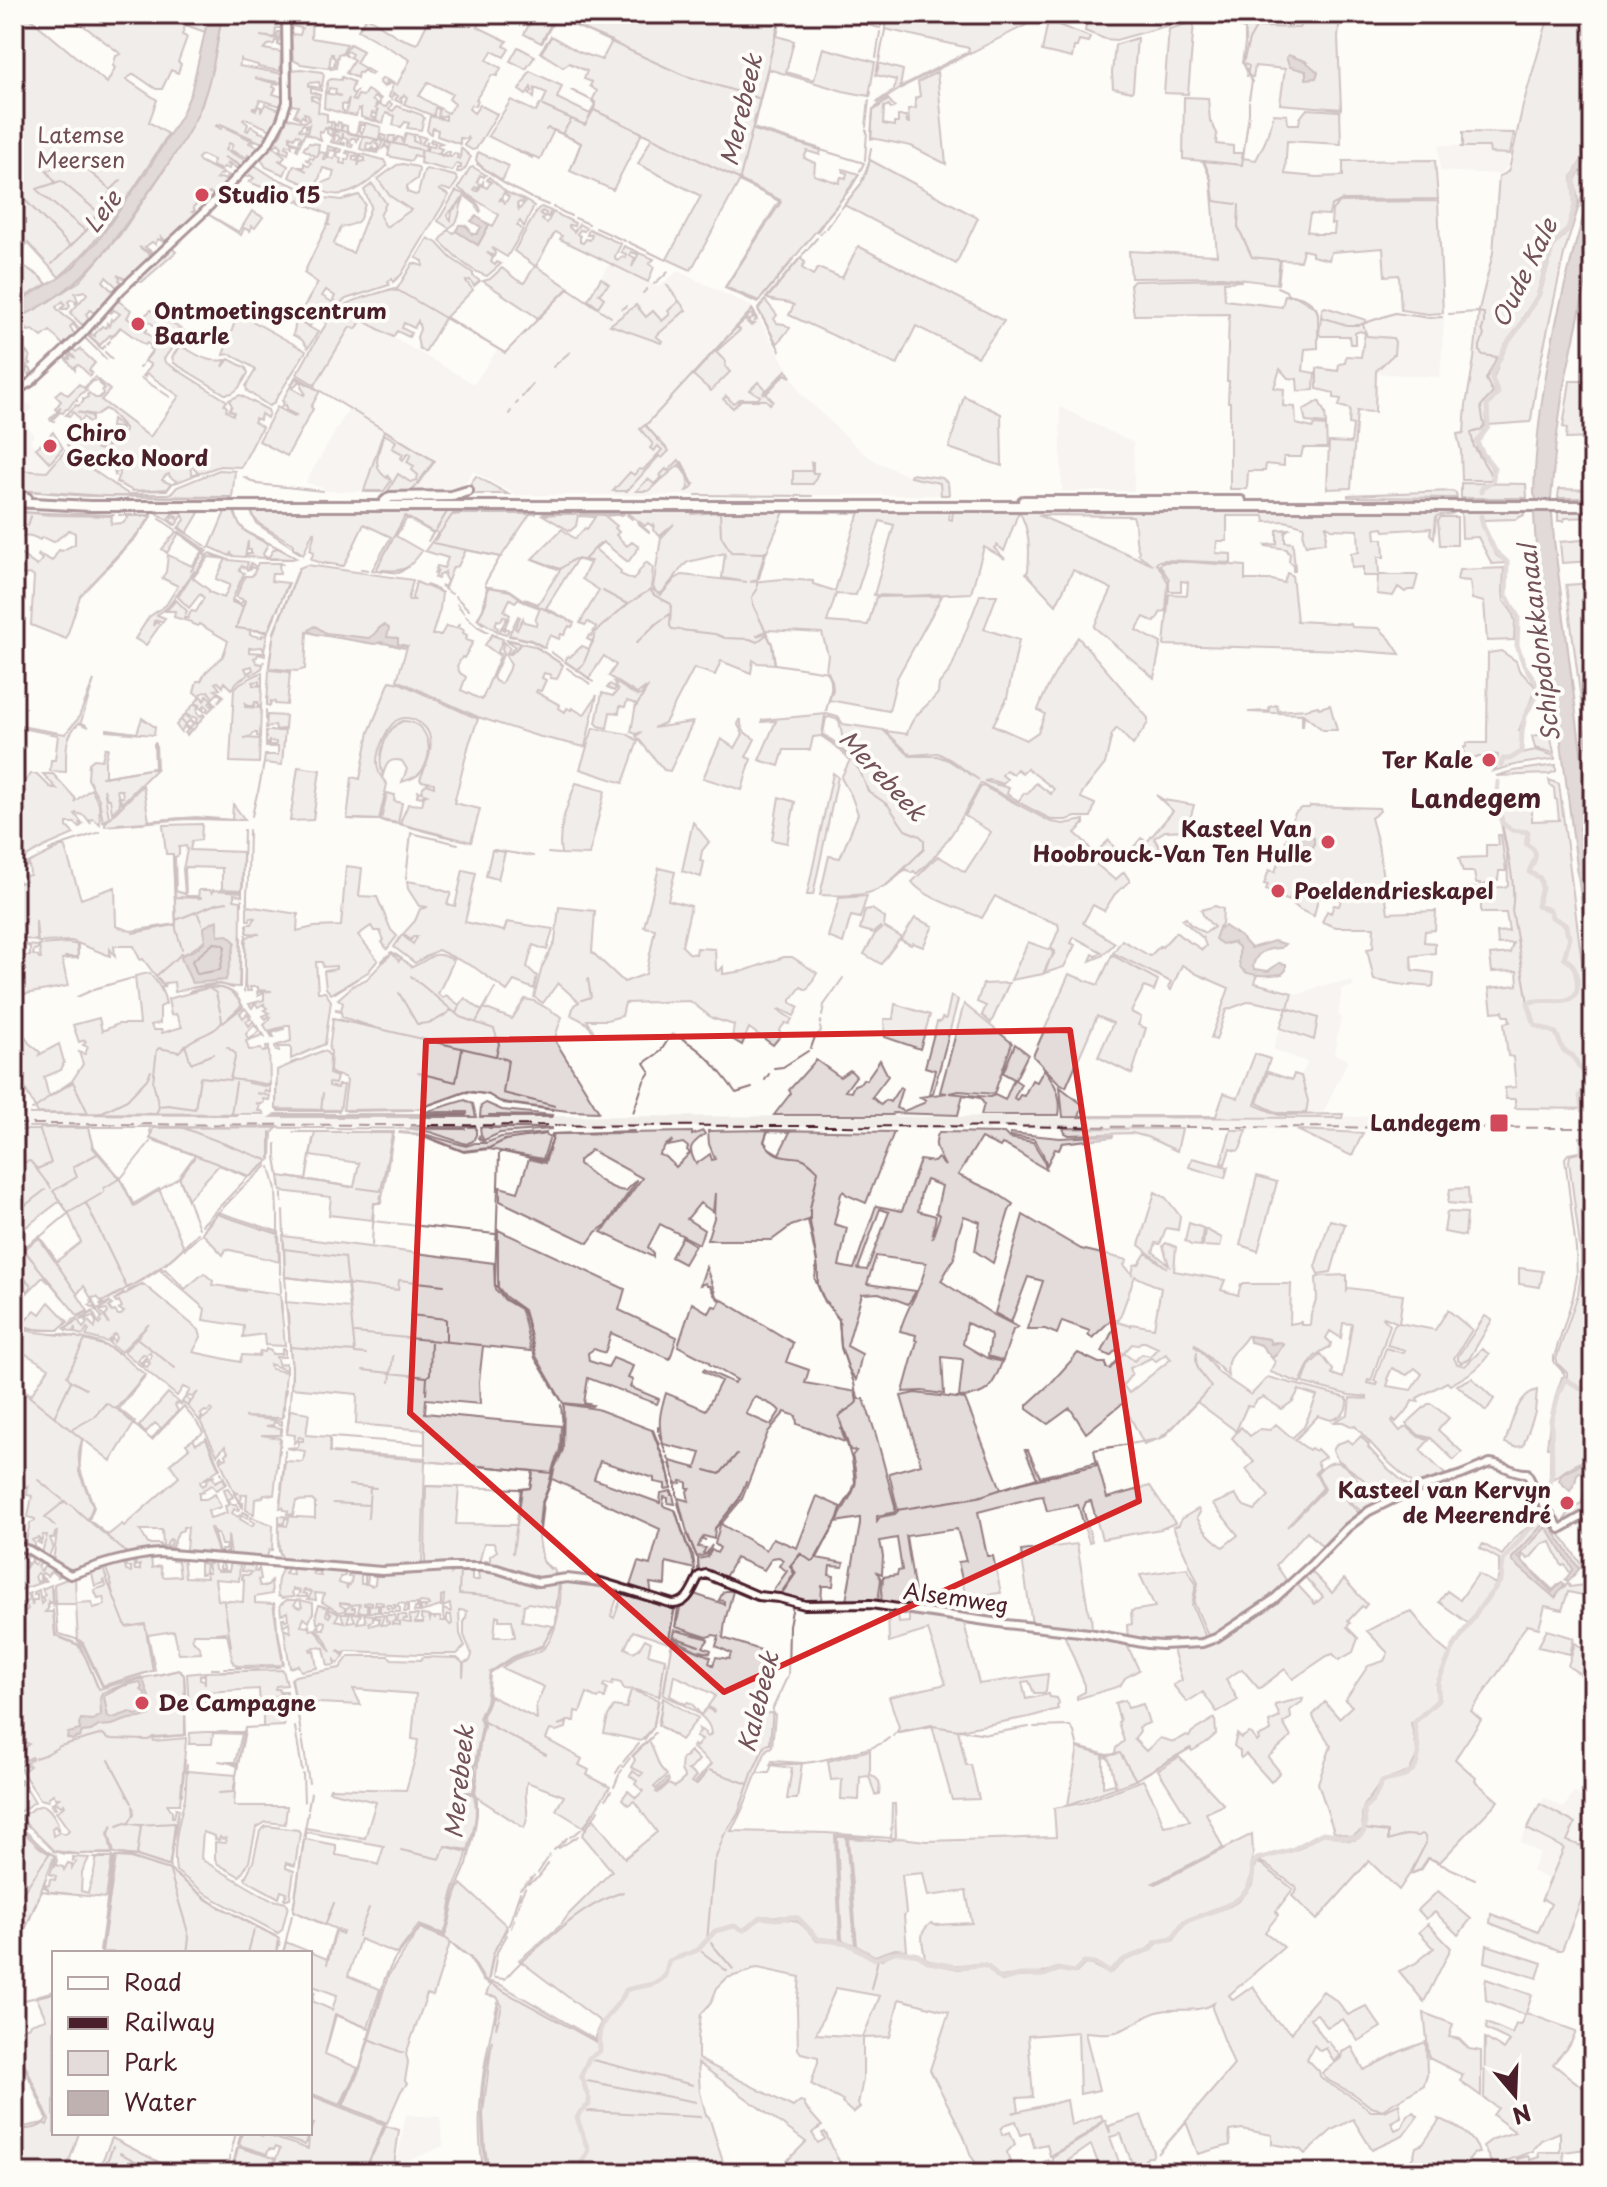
<svg xmlns="http://www.w3.org/2000/svg" width="1607" height="2187" font-family="'Playpen Sans',sans-serif">
  <style>
    .built { fill: #f0ece8 }
    .green { fill: #e3dcda; stroke: #967e82; stroke-width: 2; fill-rule: evenodd }
    .water { fill: #c0b1b1; stroke: #91777b; stroke-width: 2; fill-rule: evenodd }
    .lines { fill: none; stroke-linecap: round; stroke-linejoin: round }
    .shore { stroke: #795961; stroke-width: 2 }
    .stream { stroke: #91777b; stroke-width: 2 }
    .river { stroke: #c0b1b1; stroke-width: 5 }
    .major-casing { stroke: #4a1f2b; stroke-width: 12 }
    .highway-casing { stroke: #4a1f2b; stroke-width: 14 }
    .major { stroke: #fdfcf7; stroke-width: 6 }
    .highway { stroke: #fdfcf7; stroke-width: 8 }
    .rail { stroke: #4a1f2b; stroke-width: 2; stroke-dasharray: 12 6; stroke-linecap: butt }
    .marked { fill: none; stroke: #d62828; stroke-width: 6; stroke-linejoin: round }
    .poi-dot { fill: #d1495b; stroke: #fdfcf7; stroke-width: 3 }
    .labels { text-anchor: middle; stroke-width: 8; stroke-linejoin: round; paint-order: stroke }
    .park-label { font-size: 22px; fill: #704e57; stroke: #fdfcf7 }
    .poi-label { font-size: 22px; font-weight: bold; fill: #4a1f2b; stroke: #fdfcf7; text-anchor: start }
    .street-label { font-size: 22px; fill: #4a1f2b; stroke: #fdfcf7 }
    .water-label { font-size: 24px; font-style: italic; fill: #73525a; stroke: #fdfcf7 }
    .quarter-label { font-size: 26px; font-weight: bold; fill: #4a1f2b; stroke: #fdfcf7 }
  </style>
  <rect width="100%" height="100%" fill="#fdfcf7"/>
  <filter id="ink" filterUnits="userSpaceOnUse"><feTurbulence type="fractalNoise" baseFrequency=".0125" numOctaves="2"/><feDisplacementMap in="SourceGraphic" scale="16" xChannelSelector="R" yChannelSelector="G"/><feConvolveMatrix kernelMatrix="1 2 1 2 8 2 1 2 1" color-interpolation-filters="sRGB"/></filter>
  <g filter="url(#ink)">
    <path class="built" d="M1439,145L1490,147V153L1510,154L1508,166L1503,172L1498,174L1440,171Z
      M378,179L390,196L412,210L386,227L380,219L386,203L372,184Z
      M610,263L658,287L678,271L752,307L802,395L862,452L877,462L911,477L941,483V495H516L473,471L461,488L451,491H325V489L306,482L349,408L315,386L350,327L356,329L362,320L474,384L498,349L505,353L569,288L587,300Z
      M1395,312L1426,317H1444L1440,377L1375,373L1391,359L1396,350L1376,338L1367,336L1363,325L1366,320Z
      M28,403L33,408L21,419L34,435L30,441L50,463L63,448L65,451L47,472L14,470V418Z
      M1060,407L1133,443L1134,491H1062Z
      M1351,981L1354,986L1342,988L1338,1015L1341,1016L1334,1054L1348,1060L1322,1115H1308L1306,1113L1308,1101L1301,1076L1308,1062L1273,1049L1280,1028L1314,1039L1287,1008L1292,993L1301,994L1319,986Z
      M25,1113H30V1116L1469,1117V1130L1116,1128H990L989,1130H985V1128L887,1127L29,1126L28,1128H24V1126H14V1116H24Z
      M1574,1792L1590,1803L1582,1814L1592,1820L1587,1830L1584,1829L1581,1847L1567,1841L1575,1823L1540,1804L1544,1798L1564,1808Z
      M1527,1829L1564,1848L1550,1880L1532,1871L1540,1853L1520,1842Z
      M406,2115L440,2117L443,2146L396,2166Z"/>
    <path class="green" d="M14,14H37L32,20L107,83L115,68L113,66L116,56L121,54L68,14H209L205,32L169,19L185,26L182,35L187,37L178,62L181,64L178,73L171,70L162,89H156L134,74L126,79L157,100L149,122L168,134C137,185 104,238 59,277L28,243L14,256Z
      M222,14H237L239,18L236,20L248,18V16L244,15L242,17L238,14L281,16L282,28H276L275,36H277L278,32H281L279,38L260,36L283,40V45H278V41H275L274,44L268,45L264,49L281,52L280,71L258,67V65L242,61L241,59L239,66L283,74V83L255,78L277,84L273,85V87L276,88L273,94L283,97L281,106L260,100L256,108H252L256,110L258,106L261,107V112L265,104L280,110L271,130L244,118L243,120L248,124L246,130L248,131L251,126L259,130V132L269,135L264,142H260L221,124L220,126L217,125L216,126L221,129L223,126L255,142L250,141L249,143L259,147L251,157L248,155L247,158L230,150L233,145L229,143L226,150L247,161L242,166L224,157L241,167L239,170L229,163L227,164L230,166L229,169L224,167L221,170L212,166L213,160L202,155L198,158L199,161L225,174L219,175L216,179L221,178L225,180L228,175L232,177L215,195L210,193L204,195L199,192L194,196L199,202L193,207L195,210L192,212L197,213L191,219L192,221L169,243L161,237L162,241L158,239L155,244L152,242L145,247L152,252L151,253L139,247L153,257L127,280L117,275L120,278L119,280L123,284L119,289L106,277L103,281L110,289L117,291L96,314L90,310L86,314L90,320L86,324H81L70,313L87,294L85,291L75,293L78,301L75,304L76,301L71,299L68,302L70,305L68,309H61L65,305L63,301L56,307C61,316 71,318 78,327L77,329L73,324L70,327L75,335L64,346L50,331L42,337L33,330L28,331L24,325V328L21,331L20,329V331L14,334L18,342L14,338V320L38,308L80,281L120,235L165,169L202,105L216,50Z
      M291,14L305,16V14H312L311,38L347,44L342,53L338,54L336,68L331,69V66H334L335,58L333,57V54H331L329,68L301,64L293,60L291,34L300,35L302,28L291,26Z
      M423,14H484L478,27L507,41L504,46L509,49L504,57L492,51L487,60L501,68L497,76L492,75L476,99L478,101L475,106L471,105L469,109L474,113L480,105L497,114L476,149L472,150L464,145L469,139L467,137L466,139L460,138V144L437,136L438,130L433,128L431,134L429,133L427,130L430,116L446,120V115L441,117L438,116L439,109L435,108L434,116L404,104L407,97L404,95L400,99L402,101L401,103L395,100L398,96L393,93L392,99L389,97L393,84L390,83L385,87L389,82L387,80L384,87L379,82L383,78L397,85L410,60L358,30L367,17L400,38L417,44L430,18ZM428,82L452,94L449,99L455,104L448,113L419,96Z
      M543,14L555,16L556,14H782L777,36L794,41L786,72L814,80L823,48L875,62L869,96L843,91L768,69L753,128L821,149L820,155L807,151L804,158L815,163L814,175L839,183L841,177L846,178L847,173L843,172V169L859,174L851,188L759,301L725,287L780,200L740,180L691,270L667,259L701,196L638,164L652,137L642,133L613,190L570,171L581,143L554,130L540,159L533,156L532,158L488,136L511,100L536,112L540,104H542L547,93L535,88L534,98L529,94L532,91L531,87L526,95L519,90L530,71L562,86L557,98L590,114L595,105L592,101L597,91L590,86L592,82L584,79L587,71L569,63L563,67L540,52L551,36L579,52L602,60L612,41L558,19L554,20Z
      M886,14H1034L1038,19L908,84L878,103L877,102L894,90L896,80L876,75L878,63L903,70L900,87L968,52L969,48L885,29Z
      M1088,14H1173L1170,25L1116,40L1105,39L1085,31Z
      M1243,14H1260L1259,27L1299,28L1306,14H1340L1338,38L1341,109L1280,104L1285,69L1255,66L1253,77L1247,76L1249,66L1242,63L1245,44V29L1241,28Z
      M1547,14H1593V62L1586,102V143L1584,156L1572,177L1574,205L1568,227L1550,248L1537,295L1522,319L1540,295L1554,246L1568,232L1578,202L1575,180L1584,164L1589,150V100H1593V160L1564,254L1537,379L1531,420L1530,422L1489,425L1487,407C1499,391 1502,399 1493,379L1498,366L1496,365L1491,379L1496,394L1486,406V427C1460,462 1499,452 1491,480H1462L1461,451L1457,434L1464,433L1466,405L1474,359L1479,310L1493,253L1499,176L1505,174L1509,170L1523,105L1548,19L1546,18Z
      M534,15L551,24L541,43L524,34Z
      M1048,21L1090,37L1088,42L1079,40L1077,47H1074L1072,58L1042,51Z
      M1194,22L1188,94L1164,93L1169,29Z
      M1137,38L1133,89L1132,92L1113,88L1112,73L1115,45Z
      M350,44L363,51L356,63L373,73L371,75L365,71V69L361,73L358,72L357,78L346,73L354,60L350,57L352,54L347,51L345,54L348,57L343,54Z
      M518,47L535,56L526,69L510,61Z
      M301,69L322,72L324,75L322,86H320L319,82L309,83V86L321,88V91L311,88V92L320,95L319,100L317,97L312,96L311,99L319,103L318,112L327,114V122H332L330,129L333,130L331,136L327,133V128L324,129L323,132L319,131V135L321,140L307,134L309,125L306,128V125L303,124L299,130L306,131L301,142L299,141L301,137L297,134L294,138L290,136V140L300,144L298,150L296,149L298,144L291,142L292,147L287,144L286,147L289,149L288,154L280,150L282,147L278,143L275,146L273,144L281,134L287,118L304,122L309,120L308,114L304,113L306,119L302,116L300,119V118L293,115H297L295,113L299,106L290,105L292,70Z
      M937,72L946,164L911,146L871,138L873,109L888,99L895,107L891,109L889,105L884,107L883,124L894,126V123H898V116H906L907,122L909,123L908,109L916,108L915,98L920,96L918,82Z
      M342,77L354,82L351,91L353,94L356,92L352,100L355,101L358,95L363,96L367,90L380,98L379,99L374,97L372,100L376,103L375,109L381,98L379,105L386,107L389,102L392,104L389,109L393,111L397,106L422,115L424,118L421,130L407,128L409,123L405,122L401,127L393,125L395,116L386,113L383,123L376,121L378,111L377,110L376,114L372,113L371,117L375,118L374,121L361,117V109H358L356,116L346,114L349,98L346,105L342,104V110L344,111V114L324,108L325,93L341,96L335,94L336,89L329,88L328,92H325L328,81L331,79L341,80Z
      M1184,97L1208,98L1210,121L1217,133L1216,144L1233,146V153H1243L1242,158L1256,160L1265,142L1274,114L1287,115L1288,124H1299L1300,118L1307,109L1340,111L1341,144L1287,141L1285,174L1317,177L1343,176V161L1435,160L1438,199L1342,200L1331,206L1329,215L1310,214L1307,231L1317,234H1334L1335,224H1331L1332,210L1340,202L1438,201L1443,313L1428,314L1401,310L1399,275L1385,276L1383,248L1331,252L1329,260L1312,256V252L1303,250L1300,261L1281,260L1278,284L1222,277L1131,278L1129,251L1217,255L1211,180L1203,161L1183,159Z
      M338,122L341,123V130L343,125L347,126V133L356,135L359,122L364,123V125H360L359,130L362,133L366,123L381,127L379,140L382,141L381,134L386,136L385,141H383L378,153L373,152V149L378,151V145L375,144L378,141L375,140L371,144L367,143L366,148L369,150L373,146L371,152L360,149L363,136L359,135L357,141L355,138H351L350,143L353,144L352,147L348,146V139L343,138V133L341,143H345V145L336,143L340,138L337,135H335L334,143L331,142L334,132H337L334,130V123L337,126Z
      M1463,132L1514,133L1510,154L1490,153L1489,147H1461L1463,145Z
      M406,133L414,135L413,141L418,143L419,140L416,135L426,138L421,144L425,145L428,141L425,149L427,150L428,146L434,147L435,143L430,142L431,139L442,143L438,144L437,147L442,149L439,153L442,156L446,151L450,152L449,156H452L454,153L458,155L457,158L460,159L461,148L471,157C467,162 466,174 457,172L458,168H461V165L456,164L452,171L420,163L422,149L420,157L414,155L411,161L388,156L390,146L388,149L386,146L383,148L386,142L390,144L388,141L389,136H395L394,144L398,137L402,138L403,144Z
      M309,143L319,144L317,157L320,152L325,153L323,159H326L328,146L335,148V151L330,150L328,157L334,159L337,148L342,150L341,152H338L337,157L341,158L340,163L345,164V159L348,160L350,154L346,153L347,151L357,153L356,156H353V160L357,161L359,154H361L358,166L360,162L365,161V158L361,157L362,154L384,160L387,166C370,182 344,205 320,189L322,183L332,179L334,171L323,168L316,187L314,188L289,177L294,165L307,171L300,167H304V163L309,166L311,163L305,159L308,160L310,157L313,159L315,156L303,149Z
      M272,146L285,156L282,161L278,160L288,166L284,175L266,167L260,158Z
      M478,152L509,166L502,181C494,173 481,170 476,160Z
      M870,160L978,218L956,264L844,205L861,184Z
      M403,164L418,167L419,170L417,179L407,186V192L415,195L418,194L424,171L426,169L455,176L458,180L451,191L442,188L439,190L449,195L401,275L393,282L392,279L388,281L389,285L346,299L339,304L333,300L335,296L326,290L322,296L337,305L324,322L317,314L310,326L297,318L318,283L304,273L327,225H329L328,224L330,215L310,206L311,203L308,206L301,203L300,199L297,201L286,197V194H281L280,190L277,193L249,182L254,178L250,175L248,177L244,176L253,166H256L273,177L325,198L342,200L359,195L365,204C360,222 360,224 341,227L334,243L335,246L353,253L371,206L364,190L372,184L386,203L380,216L386,227L411,210L390,196L378,179L397,165Z
      M473,167L486,175L484,177L480,175L477,182L480,184L478,189L475,187L474,190L478,191L483,182V186L487,188L491,182L487,180L489,177L505,191L499,201L502,199L505,203L509,197L505,194L506,192L524,200L522,203L520,202L517,204L519,210L526,201L534,206L524,227L520,221L517,225L523,230L507,257L492,248L495,253L494,256L487,252L493,258L491,262L495,265L497,262L501,264L487,276C469,271 453,254 440,241L448,230L454,233L456,231L478,245L488,227L487,223L493,226L499,215L458,188L470,168Z
      M231,186H234L208,214L239,232L252,211L263,217L255,228L252,226L250,231L244,228L241,235L206,213Z
      M456,191C465,194 479,201 481,211L480,212L477,208L478,206L465,196L447,215L451,220L452,211L464,199C457,210 463,220 449,228L438,221Z
      M541,207L551,211L548,217L545,216L546,213L542,211L540,213L544,217L542,220L547,223L553,212L575,223L574,226L569,225V227L574,232L579,224L586,228L584,231L580,230L577,234L580,236V242L583,243L586,239L590,240L592,235H587L589,229L621,244L615,256L616,260L618,261L621,257L625,258L626,254L621,252L624,246L638,252L637,254L631,252L630,255L635,258L632,267L639,253L654,259L649,264L654,267L648,282L560,239L562,236L555,232L536,266L569,288L538,318L483,281L490,279L502,268L517,280L524,283L535,266L514,251L538,209Z
      M428,238L437,243L451,258L473,273V276L480,281L474,286L470,280L466,281L473,290L446,317L505,353L445,318L425,352L419,348L417,337L420,329L418,321L414,328L404,323L402,328L411,333L409,337L397,331L393,337L362,320L356,329L350,327L315,385L297,374C310,354 325,317 345,305C359,297 379,294 394,288L397,289L413,263L423,266V261L416,258Z
      M858,246L1004,321L978,357L916,326L897,365L789,315L794,305C785,300 776,303 766,298L800,258L805,262L802,268L813,275L818,268L842,278Z
      M172,248L176,252L142,282L136,281L124,292V291Z
      M14,260L39,276L47,284L14,303Z
      M601,278L609,284L599,294L604,298L598,307L588,300Z
      M1229,279L1242,281L1224,282L1225,300L1282,307L1285,295H1294L1316,308L1318,314V348L1305,349L1303,371L1315,373L1314,390L1298,391L1297,379L1288,378L1280,369L1274,388L1284,389L1283,406L1295,407L1296,424L1313,428L1314,425L1326,426L1327,448H1303L1301,457H1284V466L1266,464L1265,471H1248L1247,489H1230V402H1228L1229,381H1227L1229,314L1134,315L1130,285L1134,281Z
      M666,284L686,310L656,336L662,341L661,343L610,325L636,305L646,317L653,311L662,321L670,314L668,311L679,301Z
      M117,300L131,310L127,318L142,329L144,327L147,329L145,332L159,342L163,340L165,334L143,317L151,310L184,331L164,359L165,362L227,401L224,405L227,407L226,411L233,415L234,412L229,410L232,406L229,400L240,395L268,410L269,413L267,418L261,414L260,420L254,418L256,419L254,422L262,427L241,467L220,466L194,475V474L198,472L193,467L190,468L193,476L178,482L170,477L169,474L166,475L162,480L171,484L168,489L133,491L116,482L120,472L118,470L115,475L114,471L122,461L115,455L108,462L111,464L105,469L99,466L96,468L75,454L67,445L74,441L81,447L92,444L97,449L102,450L113,443L115,439L101,448L96,444L98,443L101,445L120,431V428L111,427L112,419L123,428L116,438L121,437L125,431V428L109,411L105,409L96,415L77,412L92,416V421L89,422L84,417L80,422L77,416L73,412L70,416L66,415L76,405L78,406L83,402V399L84,400L88,397L87,395L89,393L95,398H99L103,394L102,391L104,388L97,381H93L85,389L87,391L83,392L76,399L77,401H74L68,409H66L63,413L60,412L53,419L54,421H51L50,419L61,408L60,407L57,411L55,409L61,401L55,395L61,390L68,395L79,384L84,388L95,377L110,390L101,400L150,437L179,396L148,374L146,373L145,377L143,376L151,365L145,361L153,351L150,349L151,346L147,343L145,345L120,327L113,336L110,335L100,345L87,333L95,324L97,326L90,333L95,336V334L102,326L106,328L107,323L109,326L111,319L113,321L120,314L114,310L111,313L108,311L112,310L113,308L112,307Z
      M765,300L777,315L774,319L777,323L784,324L790,328L777,344L758,309Z
      M1325,307L1366,320L1363,325L1367,336L1393,338L1395,342L1394,354L1376,371L1375,412L1357,411L1351,488L1327,489L1329,442L1351,443L1353,425L1349,424L1350,409L1339,406L1341,399L1334,398V393L1317,389V368L1338,371L1339,364L1345,363L1346,356L1361,357L1365,333L1360,331L1355,333V344H1350L1349,336H1321L1319,334L1322,309Z
      M752,310L757,320L755,321L756,319L754,317L752,318L753,316L750,314L746,319L750,320L749,322L751,324H754L751,326L745,320L737,327L740,330C733,337 724,344 716,352L726,362L725,366L730,372L711,391L693,375Z
      M238,313L306,351L273,404L269,406L247,391L246,386L255,371L254,368L231,354L223,355Z
      M296,322H300L318,332L308,348L302,340L293,335Z
      M18,343L30,356L28,362L31,363V364L27,365L32,371L29,375L26,371L28,369L27,367L23,374L19,371L20,367L14,360V357L18,361L23,356L17,349L14,352V346Z
      M180,346C199,354 203,363 226,360L223,367L229,359L246,368L248,373C242,383 237,395 225,394L174,363L172,357Z
      M73,349L76,352L80,349L95,363L89,370L92,373L90,376L79,365L75,366V370L65,358L70,359L69,355L74,357L70,352Z
      M786,370L791,377L785,374L766,394L773,401L770,404L766,400H741L733,408L723,399L726,396L733,403L740,399H758L760,396L750,390L758,382L765,389L763,394Z
      M296,378L320,391L311,407L313,409L287,456L259,441L277,407L294,416L296,415L286,410V405L281,407L284,402L282,401L290,387L304,395L305,393L301,387L302,384L299,381L294,387L291,386Z
      M1570,381H1587L1590,404H1593V438L1566,439L1567,428L1563,427Z
      M964,396L1001,414L1002,466L949,448Z
      M1319,401L1325,413L1326,424L1306,422L1303,410Z
      M645,425L669,451L662,458L659,456L627,491H613L630,472L634,475L639,469L643,470L662,450L658,446L654,451L650,448L653,444L640,429Z
      M384,430L434,461L412,491H388L398,474L410,482L417,480L418,475L412,470L414,466L407,462L411,454L408,453L403,460L401,458L403,454L392,448L396,441L384,434C379,452 370,467 387,478L388,476L391,481L384,491H364Z
      M53,432L63,448L50,463L36,448L41,444L48,450L55,443L49,436Z
      M65,451L128,494H167L172,493L177,487L219,470L235,471L232,498L87,496L14,490V470L47,472Z
      M679,460L692,484H694L691,489L685,492L689,487L687,476L679,465L648,491H636L648,479L654,484L662,477L660,475L666,469L668,471Z
      M811,462H813V473H818L813,484H793V471H812Z
      M911,474L942,478L948,483L949,495H941L940,483L910,477Z
      M476,476L508,494H461L465,491Z
      M1461,483L1526,484L1527,498H1461Z
      M1559,489L1593,490V498H1558Z
      M1452,491L1456,493L1457,498L1348,497V495Z
      M252,508L450,511L455,514H530L501,557L466,550L458,566L453,567L445,588L441,586H445L447,581L444,576L445,572L439,576L438,579L435,578L438,570L434,574L437,566L444,568L448,558L425,551L438,533L435,531L433,533L407,518L396,536L422,551C409,569 405,572 383,570L382,572L372,570L391,537L364,524L344,566L318,562L311,559L314,552L310,550L315,532H313L303,555L293,549V544L261,525L253,517Z
      M240,509L234,512C240,531 251,536 268,544L263,554L265,557L268,558L274,549L278,548L296,558L292,559L246,557L247,554H251V550H248V541L245,557L232,556L231,552L230,556L210,547L225,512L200,511L187,533L179,527L185,520L183,515L176,525L170,521L173,516L177,519L178,517L173,513L167,520L153,510Z
      M953,509H1454L1455,512C1450,517 1442,512 1436,517L1434,538L1430,534L1431,528L1384,531L1383,528L1375,529L1376,539H1383L1384,557H1378L1379,575H1418L1414,590H1408L1405,592L1398,587L1393,596L1377,594L1378,576H1363V567L1352,568L1351,553L1359,552L1358,530L1332,529L1325,525L1327,528L1325,543L1309,544L1306,546L1303,537L1304,526L1285,521L1265,522L1264,516H1227V541H1217L1216,553L1231,554V563L1165,560L1159,561L1156,564L1158,565L1168,582L1166,611L1161,612L1155,622L1144,617L1136,630L1161,643L1154,678L1094,627L1112,589L1073,570L1056,605L1026,573L1028,571C1030,550 1030,530 1019,511L1004,551L997,545L994,548L1005,559L984,547L971,593L906,596L874,595L894,525L880,521L856,595L836,594L827,622L868,625L876,597L942,596L897,678L889,711L829,700L833,690L832,680L826,670L828,655L822,633L767,630L756,636L766,633L772,644L775,664L757,663L753,660L751,673L721,661L715,675L694,668L665,723L653,728L693,722L670,771L664,770L636,736L642,732L636,734L631,732L636,704L627,701L625,707L620,706L619,713L610,712L607,728L599,726L596,723L602,693L613,696L618,690L616,688L614,691L607,688L610,684L615,687L616,685L613,681L637,696L641,695L646,687L637,694L609,676L616,665L604,656L589,678L565,661L568,656L570,657L582,646L589,649L593,642L587,639L589,635L591,636L596,627L588,622L585,625L580,623L599,590L582,579L590,563L577,559L546,608L574,623L572,627L569,626L564,635L561,634L559,639L550,635L544,647L531,640L509,635L518,616L520,617L515,628L517,630L523,618L524,622L536,625L537,622L535,621L540,608L524,602L519,598L515,602L510,599L504,611L510,615L505,627H502L504,630L506,628L509,630L506,634L499,632L507,618L503,616L501,621L497,620L495,626L498,628L497,631L478,619L486,603L488,587L510,591L524,601L525,599L538,604L560,570L532,559L562,529L575,539L585,528L587,529L595,517L580,516L581,513L625,514L605,516L617,526L615,528L619,532L616,535L627,546L632,542L639,547L628,562L603,542L595,549L621,571L620,574L633,580L646,562L653,568L651,589L661,595L675,579L682,575L747,582L722,578L725,553L688,562L683,566L663,593H657L653,587L661,538L674,524L660,536L653,530L654,523L652,526L648,523L645,526L626,512L601,511V510H949V519L952,520ZM784,512L860,513L855,524L835,591L813,584V581L783,579L750,582L757,580L765,552H767ZM1038,515L1133,516C1138,529 1133,541 1139,551L1138,554L1153,565Z
      M1461,509H1522L1524,515L1516,519L1482,520L1496,555L1507,563L1492,564L1478,537L1462,538Z
      M1558,509H1593V517L1565,518L1564,521H1558Z
      M14,511L50,515L112,516L111,524L123,523L128,518L126,516H151L136,537L80,596L66,639L31,625L34,577L30,574L23,575C14,567 14,561 14,550L37,566L42,559L38,556L39,554L52,561L59,550L62,551L75,544V533L69,530L54,542L42,537L40,540C28,533 23,534 14,544V517L24,526L26,525L14,515Z
      M575,513L578,515L576,526L570,531L543,515Z
      M1441,517H1457V545H1440L1438,520Z
      M1289,529L1285,532V542L1293,543C1293,553 1295,561 1295,571H1293V565L1289,561L1290,553L1287,552V549L1265,546V545L1277,544V530Z
      M176,532H180L207,551L204,554L205,556L211,553L229,560L248,562L246,569L242,566L239,570L244,573L232,600L240,604L244,600L236,597L245,576H252L256,569L251,567L250,570H248L251,563L256,567L258,563H281L282,564H279L280,574H272L271,581L289,583L268,631H265L268,634L260,630H250V635L262,637V635L267,636L264,651L262,647L249,648V652L265,653V656L258,654L257,657L254,658L257,663L262,664L264,661L262,668L251,675L249,672L253,670L252,666L245,668L248,675L238,681L231,689L224,682L223,687L218,682L215,683L220,689L215,690L224,696L218,702L222,696L218,693L213,698L208,691L200,694L204,701L207,695L216,704L214,706L211,700L209,703L213,707L208,712L206,711L208,708L205,705L203,707L204,711L199,707L200,705L195,703L200,697L194,692L197,681H201L205,673L223,656L228,641L199,624L198,626L192,624L191,622L174,617L175,611H166L176,600L187,611L184,618H188L191,611L196,612L204,598L200,594L189,608L178,597L195,570L168,607L157,615L165,618L162,622L158,620L154,621L153,626L156,622L160,625L146,645L135,639L149,617L166,605L178,586L162,578L166,572L168,555L192,566L203,551L179,533L167,553L162,549ZM209,557L226,559L216,579L230,585L224,598L209,592V590L193,578Z
      M1593,539V561L1562,563L1560,542Z
      M1162,562H1190L1245,566V580H1272L1284,583L1287,573L1292,575L1297,621L1351,624L1352,627L1379,628L1390,639L1400,654L1346,650L1164,645L1169,594L1187,595L1188,582L1181,581V591H1169V579L1160,565Z
      M307,565L413,580L408,600H414L412,598L416,582L442,593L440,609L432,635H441L446,626L456,628L460,623L459,628L464,630L463,633L467,635L466,640L473,642L464,658L462,657L457,666L460,673L466,677L461,690L482,700L500,656L485,645L492,635L503,639L498,652L503,655L493,677L495,681L501,684L511,665L502,649L504,642L510,648L507,653L509,654L515,646L506,640L534,646L563,665L557,679L550,678L551,675L544,673L542,678L546,680L541,691L537,690L536,692L560,705L559,708L565,712L567,708L571,710L572,708L584,715L597,695L585,747L537,736L478,717L397,680L407,647C396,648 386,640 375,644L307,632L305,669L297,671L269,668L274,632L299,568Z
      M1504,568L1503,592L1504,601L1512,612L1515,621L1514,640L1487,641L1484,602L1472,599L1470,581L1457,580L1459,570Z
      M1593,583V754L1588,755L1566,585Z
      M980,595H997L984,629L1019,640L1007,698L993,725L1026,740L1038,732L1045,714L1038,710C1048,683 1061,661 1078,637L1148,718V723L1133,745L1117,728L1112,734L1105,764L1082,793L1081,798L1095,804L1091,817H1076L1066,820H1052L1018,802L1024,793L1027,794L1036,783L1051,794L1054,789L1027,768L1022,773L1017,769L1013,774L1006,770L1002,775L1007,779L1003,784L990,780L984,781L1009,788L1007,794L1017,800L1016,802L981,783C963,816 946,850 916,874L914,871L911,873L906,869C876,898 860,896 820,895L829,856L840,858L858,814L851,795L841,778L850,760L837,747L821,736L813,737L810,750H784L779,766L759,760L776,721L762,722V720L827,714L838,717L843,724L883,730L910,756H937L948,760L979,780L951,760L938,753L911,755L885,731L907,734C913,712 926,709 938,693L939,684L951,669ZM829,717L839,720L843,740L839,745L823,734L826,718Z
      M1501,651L1516,661L1519,670L1535,686C1534,697 1523,717 1519,731H1522L1521,753L1536,750L1555,756V759L1519,764L1493,771L1496,768L1498,755L1486,754L1485,757H1463L1464,747H1466L1467,743H1487L1488,653Z
      M269,670L290,672L287,705L275,704V702L271,701L270,706L267,705Z
      M262,672V685H259V681L253,682V685L262,686L261,707L258,706V702H255L254,706H247L245,702V707L261,708L260,737L257,736V733H253L252,736L244,738L260,739L259,763L230,762L234,689L240,683Z
      M94,680L81,722L89,727L79,723C64,736 66,753 66,772L50,771L51,760H55L58,735L14,727V725L65,734L78,719Z
      M390,681L400,683L478,719L469,744L454,803L480,809L471,842L400,824C402,816 406,811 408,804L422,805L424,796L427,795L424,794L422,797L417,796L418,791L422,792L423,787L427,784L434,787V783L421,781L420,779C428,762 440,734 418,722C413,719 406,717 400,719C388,722 377,751 377,762C377,771 381,778 387,784L379,820L347,819L352,777L360,779L369,732Z
      M194,704L198,705L197,713L201,716L203,714L205,715L198,724L196,722L197,718L186,715L197,725L193,730L190,728L193,724L189,721L186,724L181,720L191,730L187,735L185,733L188,730L184,726L181,732L176,725Z
      M1277,705L1278,711L1306,709L1318,706L1319,708L1330,705L1337,730H1323L1304,715L1303,726H1302V714L1248,712L1270,711L1269,707Z
      M267,715L286,716L282,765L264,763L265,755H278V747H266V745H276V742L269,741V743H266V731H284L283,729L276,730L275,725L266,728Z
      M142,718L155,727L154,735L107,731V729L137,733Z
      M739,720H741C740,730 746,734 755,739L746,757L751,759L742,790L703,778L721,739L735,748L743,734L738,725Z
      M403,721C429,721 437,755 419,774C415,778 408,780 402,782L407,769L402,761C389,757 386,764 383,775C376,758 385,728 403,721Z
      M593,728L627,734L638,741L623,783L580,769Z
      M1550,733L1554,753L1535,748L1532,736Z
      M154,744H156L157,768L122,803L119,797H123L122,790H117L120,805L112,813L110,799H107L104,789L109,817L103,822L99,799L88,779L89,763L94,759L102,760L105,748H108L105,761V777L114,775L115,777V775L155,768Z
      M1556,765V771L1549,774L1496,776L1513,771Z
      M298,767L320,770L313,820L290,821Z
      M833,773L838,777L813,895H807Z
      M31,774H37L50,787L57,789L43,774H53L75,798V801L91,789L99,804L100,824L93,819L90,820L91,824L85,816L76,813L75,814L83,824L82,825L79,822L81,826L79,827L75,823H67V827L74,834L46,846L14,864V857L21,852L17,848L14,853V794Z
      M1549,780L1559,784L1593,1048V1109L1515,1108V1099H1506L1505,1088L1516,1087L1513,1057L1508,1056L1504,1023L1510,1022L1509,1016H1504L1503,1011L1492,1012L1489,988L1518,985L1517,971L1492,972L1490,955L1510,953L1513,943L1498,944L1497,932L1509,931L1506,913H1481V903L1493,901H1470V889L1467,888L1505,887L1508,885L1507,855L1496,796L1532,793V821L1559,820L1557,800L1555,799L1554,788L1550,785Z
      M576,783L605,791L589,855L561,854C557,829 567,806 576,783Z
      M143,785L149,821L196,817L232,820L233,804L245,820L187,819L105,826V823Z
      M983,786L1051,822L1064,824L1084,820V824L1075,833L1085,842L1094,854L1109,840L1114,847L1096,864L1115,880L1124,872L1130,881L1115,894L1104,911L1093,905L1083,923L1115,943L1102,956L1090,961L1093,954L1096,956L1102,952L1074,937L1071,943L1075,945L1064,967L1045,973L1050,959L1043,974L1011,980L1028,942L1051,950L1053,953L1051,959L1055,952L1051,948L1059,929L1058,924L1017,908L995,896L982,918C962,909 924,898 912,882L938,856L965,872L991,832L965,816L980,788Z
      M387,793L395,795L394,801L402,803L398,823L381,820Z
      M1156,795L1164,800L1194,805L1187,830L1165,831L1154,838L1160,848L1149,855L1145,860L1136,855L1137,852L1133,848L1141,838L1147,842L1173,811Z
      M779,797L795,802L787,843L772,840Z
      M1310,806L1379,808L1380,811L1371,818L1378,844L1388,913L1436,911L1435,930L1425,931L1424,942L1435,943V953L1411,956L1412,970L1434,973L1433,987L1411,985L1410,986L1374,980L1367,949L1373,948L1374,927H1336L1322,922L1327,911L1331,913L1334,905L1339,906L1341,900L1335,898V889H1328V898H1318L1314,916L1300,910L1292,903L1293,896L1304,893L1303,891L1291,894L1289,901L1266,890L1268,885L1264,884L1269,870L1275,872L1288,835L1286,832V824H1291L1295,813L1301,808H1309Z
      M693,822L709,842L702,851L700,861L704,862L701,877L682,871Z
      M202,824L201,840L192,841L190,850L243,852L242,890L222,889V868L186,867L185,869L186,896H196L198,898L199,890H210L212,893L213,890L242,892V896L234,894V900L241,901L240,987C231,988 223,984 214,984C201,985 188,989 175,992L174,982L165,983L164,987L143,959L140,960L134,946H114L115,956L110,949V956L72,941L40,942H38L36,921V941L16,937L20,923L18,927L14,926V895H16L14,894V882L17,879L20,883L26,881L25,876L30,875L29,865L24,868L22,866L64,845L81,899L115,887L116,926L131,931L176,924L173,854H166L163,825ZM186,846L187,850L183,869L185,894L176,891L175,857L179,855V847ZM218,922V936L235,942L225,980L207,981L182,955C200,947 208,937 218,922Z
      M1498,835H1501L1506,871H1499L1498,880L1480,886V883H1476L1474,872H1463L1459,858L1486,857V845H1499Z
      M492,850L505,852L498,879L486,876Z
      M346,866L362,868L359,896L377,897L391,930L397,936L387,949L382,942L384,940L380,931H374L371,926L358,935L378,960L368,972L331,994L326,988L324,971L336,969V966L323,967L322,962H316L318,992H325L331,1001L325,1044L291,1059V1047H278L279,1051H276L275,1046L291,1041L290,1025H285L284,1029L272,1033L274,1037H272L269,1032L283,1027L268,1031L264,1025L271,1018L269,1016L266,1019L263,1016L269,1013L264,1010L267,1008L263,1005L265,1003L258,1007L255,1003L252,1008L249,1004L264,1000V993L258,996L257,992L272,991L258,990V987H250L251,991H247V988L245,987V939L251,935L260,934L247,933V924H252L255,918L251,917L250,920H247V906L298,914L297,931L314,927L341,926Z
      M659,868L675,872L668,900L691,906L682,946L689,953L696,954L697,948L715,949L716,970L719,971L723,967V974L744,971L784,957H792L817,973L807,990L801,987L791,1000V1003L799,1007L794,1016L780,1009L778,1010L792,1019L789,1024L785,1023L779,1031L782,1034L773,1045L749,1028L742,1045L732,1039L734,1025L712,1018L690,1001L625,1003L622,1016L607,1020H587L594,1032L585,1022L571,1015L574,1005L579,1002L558,983L543,1003L534,997L542,967L555,942L559,907L595,911L592,952L624,982L646,974L655,929L644,927Z
      M463,870L476,873L465,922L504,931L507,922L553,929L547,950L533,945L527,967L537,976L534,989L514,981L507,991L474,967L438,950L415,963L394,947L402,935L413,944L417,937H413L411,940L403,934L415,921L420,909L428,907L419,906L408,889L407,881L431,885V887L451,893L447,904L455,906Z
      M867,896L860,918L851,916L843,943L828,937L839,898Z
      M1215,906L1223,909L1222,924L1219,927L1227,944L1233,942L1239,947V960L1245,972L1257,974L1255,983L1292,993L1288,1008L1318,1018L1314,1040L1280,1028L1287,1008L1250,1001L1226,1010L1216,1040L1211,1038L1229,988L1197,974L1182,965L1171,990L1168,988L1171,982L1113,953L1122,940L1150,956L1160,946L1162,947L1176,932C1184,941 1193,942 1202,950L1206,946L1203,938L1182,920L1186,918L1190,924L1205,933L1214,927L1204,917L1201,910Z
      M872,909L885,918L884,927L901,937L881,964L864,954L875,934L881,929L880,927L873,933L860,929L865,910Z
      M915,918L933,926L923,947L913,943L911,945L901,940Z
      M14,939L22,942L25,952H19L22,956H30V947L25,945L38,946V949L34,950L33,955L38,956L39,959H41L39,945L68,943L78,945V958L62,959L68,986L15,996L14,947L17,945Z
      M392,953L399,961L401,958L412,967C434,959 429,948 454,960L438,994L443,998L446,995L459,1005L465,998L482,1011L484,1008L512,1019L525,999L534,1001L562,1017L556,1034V1042L599,1112L568,1111L514,1104L499,1101L489,1095L468,1091L417,1109L343,1110L347,1081L344,1077L333,1074L330,1071L331,1051L329,1050L333,1019L376,1028L342,1017L341,1012L336,1011V1009L341,1010L343,1003L338,999L354,985L367,979Z
      M1112,955L1158,980L1154,991L1144,987L1131,1012L1141,1017L1138,1025L1146,1028L1132,1074L1098,1057L1113,1023L1097,1016L1066,1087L1058,1082L1033,1056L1069,974L1098,985Z
      M149,973C158,982 164,991 166,1004L160,1007V1023L151,1025L153,1030H162V1033L182,1027L176,1014L171,1015L168,999L204,989V987C224,987 231,988 242,1005L228,1018L242,1008L244,1010L240,1013L243,1018L247,1014L251,1019L246,1021L249,1026L253,1021L255,1024L246,1034L248,1039C253,1038 256,1034 259,1030L255,1026L257,1025L263,1035L246,1041L249,1050L261,1049L263,1052L267,1051L266,1047L269,1046L270,1085L249,1081L248,1083L270,1087V1093L265,1091L264,1094L256,1093L270,1096L269,1100L263,1099L264,1102L262,1104L256,1103L260,1105L258,1111H262L264,1114L38,1113L14,1068V1017L29,1043L40,1052L39,1055L59,1044L64,1062L61,1070L44,1077L48,1094L50,1096L72,1081L83,1064L79,1052L85,1054L88,1047L83,1045L86,1042L85,1040L79,1042L73,1025L99,1018L102,1031L118,1024H140L135,976Z
      M1009,983L991,1023L982,1015L986,1006L977,1002L983,984Z
      M951,996L958,1000L933,1093L929,1094L935,1070L925,1067L937,1022H940L942,1018L946,1019Z
      M895,1004L930,1015L920,1049L885,1037L884,1019H893Z
      M964,1004L1012,1043L994,1094L959,1091L949,1093L990,1097L995,1095L1005,1100L1014,1079L1003,1073L1015,1044L1028,1054L1015,1080L1021,1084L1014,1098L1017,1100L1020,1095L1024,1096L1032,1080L1037,1082L1044,1069C1056,1083 1062,1098 1059,1115H981L984,1104L980,1098L963,1095L958,1115L893,1113L892,1115H774L791,1093L789,1090L816,1060L840,1077L850,1070L856,1076L845,1091L851,1092L854,1085L860,1083L863,1079L866,1080L880,1060L888,1076L872,1097L881,1105L886,1100L890,1102L900,1087L902,1088L896,1108L904,1111L924,1103L926,1100L920,1097L947,1093L940,1092Z
      M322,1051H325L330,1056L329,1074L337,1077L335,1084L329,1083V1086L337,1088L338,1085H344L340,1110L276,1109L277,1070Z
      M1255,1054L1270,1059L1255,1105L1279,1115L1343,1114L1342,1118L1063,1117L1060,1087L1083,1105L1079,1116H1216L1224,1093L1238,1098Z
      M1268,1072L1292,1080L1294,1074L1301,1076L1308,1101L1306,1113H1278L1257,1103Z
      M465,1100L473,1104L476,1117H271L275,1114H467V1112H425Z
      M486,1103L502,1110L553,1115L552,1117H480L481,1106Z
      M278,1127L272,1133L271,1159L249,1177L219,1165L188,1199L179,1177L195,1155L150,1139L153,1128Z
      M410,1127H476V1135L473,1141L466,1144L430,1132L410,1129Z
      M480,1127L552,1128V1129L500,1133L482,1141L478,1138L479,1136L481,1140L484,1141L481,1135Z
      M41,1128H88L93,1148L120,1179L133,1204L159,1189L184,1247C159,1272 131,1286 102,1302L97,1297L92,1298L95,1306L92,1307L89,1305L92,1303L91,1298L84,1286L77,1294L88,1311L78,1316L50,1282H48L43,1277L14,1306V1255L39,1236L57,1261L81,1242L69,1214L60,1201L14,1236V1130H40Z
      M1063,1128L1182,1129L1177,1151L1147,1137L1132,1133L1069,1135L1065,1133Z
      M768,1130L894,1132L866,1203L847,1195L843,1191L841,1194L834,1224L847,1228L839,1266L854,1269L876,1206L902,1211L920,1160L934,1162L938,1158L945,1166C940,1155 931,1145 939,1132L1004,1133L1009,1138L1033,1142L1044,1160L1046,1169C1031,1162 1018,1150 1002,1144L1000,1147L981,1138L958,1175L995,1192L1013,1204L1009,1211L993,1263L975,1251L980,1222L964,1216L957,1238L954,1258L941,1281L994,1315L1018,1327L1013,1330L1003,1360H1001L988,1356L991,1337L990,1334L967,1323L963,1344L987,1358L1002,1362C993,1386 988,1397 959,1397L963,1360L961,1359L942,1357L944,1394L922,1391L903,1392L917,1341L915,1340L916,1335L900,1331C906,1307 923,1288 926,1263L876,1256L867,1284L916,1291L908,1304L879,1293L862,1294L847,1346L862,1354L856,1380L848,1368L841,1346L839,1319L825,1302L818,1285V1268L808,1220L791,1226L772,1240H707L714,1218L715,1193L713,1212L700,1203L687,1219L704,1230L699,1244L660,1224L648,1247L653,1253V1257L601,1232L607,1226L642,1178L591,1150L579,1161V1164C594,1176 607,1189 626,1191L636,1180L637,1181L606,1225L596,1232L588,1243L500,1201V1187L518,1192L529,1159L545,1163L554,1134L692,1132V1135L703,1131L705,1134C690,1145 687,1147 696,1164L710,1154L712,1160L715,1159L709,1144L708,1131ZM768,1131L790,1132L779,1154L769,1148L764,1141ZM673,1140L668,1146L683,1143L688,1147L687,1150L690,1153L676,1167L666,1157L659,1155L666,1145ZM926,1180L942,1186L936,1213L940,1215L932,1239L936,1216L918,1211L921,1192ZM880,1209L889,1212L867,1270L858,1269Z
      M1231,1130H1247L1240,1149L1237,1151L1230,1149L1225,1164L1221,1163Z
      M1297,1130L1363,1133L1352,1156Z
      M315,1132H394L381,1203H374L372,1220L329,1215L331,1197L281,1191L279,1176L354,1187L359,1163L310,1156Z
      M399,1132L424,1134L466,1146L475,1143H486L501,1137L546,1133L547,1136H550L543,1159L489,1149L464,1152L423,1136Z
      M1010,1133L1060,1138L1113,1135V1137L1062,1143L1059,1150L1055,1149L1047,1165L1042,1152L1034,1139L1010,1136Z
      M1580,1137H1593V1453C1582,1463 1572,1465 1562,1473C1558,1476 1555,1479 1550,1480V1448L1547,1447C1549,1423 1553,1400 1562,1377H1567V1373L1558,1364L1556,1359L1578,1294L1581,1274V1254L1569,1161L1570,1155L1583,1152V1140L1580,1139Z
      M1192,1158L1228,1167L1225,1178L1189,1167Z
      M1257,1176L1277,1182L1258,1251L1240,1245Z
      M1468,1188L1469,1205L1448,1203L1450,1189Z
      M1155,1192L1166,1198L1180,1216L1178,1230L1166,1228L1160,1244L1156,1243L1153,1252L1169,1265L1163,1246L1166,1243L1176,1247L1174,1271L1225,1280L1221,1290L1238,1295L1241,1284H1291L1290,1324L1301,1322V1325H1310L1311,1314L1317,1298L1316,1278L1321,1276L1347,1275V1291L1349,1288L1403,1295L1399,1323L1435,1330L1448,1310L1472,1330L1454,1358L1457,1364L1465,1366L1482,1349L1489,1354C1477,1372 1467,1375 1450,1385L1447,1382L1417,1398L1419,1402L1412,1401L1409,1408L1396,1422L1393,1419L1392,1421L1400,1431L1406,1426L1419,1437L1430,1439L1420,1450L1448,1477L1417,1487L1387,1461L1355,1426L1353,1427L1343,1422H1334L1348,1414L1350,1398L1367,1399V1397L1349,1395L1303,1383L1309,1366L1321,1354L1333,1370L1332,1374L1343,1378L1352,1324L1343,1323L1341,1338L1330,1331L1326,1338L1331,1343L1330,1347C1310,1355 1308,1367 1300,1383L1270,1372L1275,1362L1272,1358L1277,1354L1283,1344L1276,1342L1270,1343L1269,1339L1247,1336C1238,1352 1224,1352 1228,1376L1195,1344L1194,1346L1202,1352L1219,1373L1251,1395L1268,1377L1347,1398C1348,1411 1343,1416 1331,1420L1318,1416L1295,1440L1309,1450L1311,1448L1315,1451L1317,1449L1325,1457L1317,1462L1320,1468L1315,1473L1323,1488L1287,1527L1325,1489L1317,1474C1335,1452 1344,1464 1360,1482L1345,1499L1361,1515L1325,1549L1307,1531L1276,1565L1289,1584L1276,1596L1210,1640L1194,1603L1198,1583L1173,1527L1179,1525L1181,1519L1198,1509L1200,1512L1197,1518C1204,1531 1211,1538 1223,1547L1238,1535L1213,1504L1235,1495L1244,1506L1255,1510L1269,1496L1246,1469L1254,1462L1232,1438L1241,1427L1250,1436L1260,1429L1270,1430L1276,1424L1292,1438L1304,1427L1317,1396L1299,1390L1293,1401L1282,1409L1263,1397L1257,1400L1252,1407L1247,1406L1236,1431L1197,1402L1164,1437L1144,1444L1123,1403L1086,1433L1070,1408L1048,1424L1027,1409V1405L1051,1383L1078,1353L1099,1363H1106V1368L1110,1369L1123,1354L1117,1349L1110,1356L1102,1352L1117,1322L1131,1326L1132,1324L1154,1328L1161,1288L1135,1276L1119,1320H1111L1092,1338L1088,1334L1090,1331L1062,1321L1057,1334L1045,1329H1027L1043,1281L1028,1277L1011,1322L995,1313L1023,1215L1081,1249L1127,1260L1124,1265L1132,1274L1134,1265L1139,1264L1146,1253L1167,1268L1139,1245ZM1384,1317L1398,1323L1394,1325L1387,1345L1405,1350L1403,1353L1386,1348L1374,1381L1378,1383L1377,1385L1367,1383L1368,1380L1371,1381L1390,1325L1383,1318ZM1141,1342H1145L1158,1348L1150,1356L1142,1354L1134,1361L1124,1353L1132,1344L1137,1345ZM1166,1354L1171,1359L1129,1393L1123,1385L1132,1374L1130,1368L1151,1358L1156,1361ZM1392,1368L1407,1375L1415,1368L1422,1374L1411,1390L1387,1386L1389,1380L1387,1379Z
      M218,1212L279,1232L280,1262L226,1249L223,1255L202,1233L207,1224Z
      M1447,1212L1467,1213L1465,1236L1444,1232Z
      M1330,1220L1345,1224L1331,1272L1318,1274L1315,1267Z
      M1189,1223L1203,1228L1201,1246L1191,1245L1185,1241Z
      M1205,1229L1222,1238L1220,1247L1203,1246Z
      M498,1230L625,1289L619,1310L677,1337L670,1359L611,1333L605,1353L594,1349L588,1353L589,1361L608,1367L613,1358L633,1366L628,1378L633,1380L630,1387L659,1399L657,1404L588,1378L584,1403L593,1405L592,1406L563,1403L536,1356L524,1310L506,1297L498,1287Z
      M283,1236L494,1263L495,1289L505,1300L520,1309L524,1319L531,1351L483,1346L479,1382L480,1404L426,1399L425,1413L561,1426L560,1449L554,1464L548,1488L541,1505L538,1537L542,1560L550,1569L553,1568L557,1576C534,1585 507,1571 484,1565V1561H490V1556L497,1551L494,1543H484L479,1564H425L426,1486L459,1487L456,1524L517,1525L522,1489L530,1488L533,1471L425,1461L422,1566L378,1569L283,1561C277,1550 279,1537 279,1525L287,1526L289,1519L285,1518L284,1524L279,1523V1516L315,1518V1503L312,1500L296,1501L293,1515L287,1514L288,1511L284,1510L283,1507L280,1508L285,1461L303,1462L305,1451L286,1448L298,1447L299,1441H303V1438L299,1437L298,1440L294,1443L295,1435L287,1434L290,1410L309,1413L306,1435L330,1437V1452L425,1458V1430L356,1424L357,1394L291,1388L292,1369L286,1302L350,1308L347,1284L285,1277Z
      M682,1237L695,1245L684,1264L671,1257Z
      M706,1267L716,1296L793,1343L786,1362L809,1370L805,1383L857,1392L858,1399H864L876,1435L895,1506V1512L877,1516V1521L880,1517L895,1514L898,1511L889,1473L921,1464L901,1396L915,1393L965,1399L1001,1489L1037,1478L1025,1450H1028L1040,1477L1097,1462L1107,1498L1150,1486L1175,1523L1161,1529L1102,1539L1091,1501L1086,1502L1083,1509L1092,1541L1089,1542L1078,1505L1047,1511L1043,1496L1036,1497L978,1512L987,1556H993L1001,1593L966,1597L958,1562L966,1561L957,1529L906,1536L915,1593L931,1592L934,1611L881,1602L883,1577L897,1575L898,1571L902,1570L897,1538L880,1541L883,1556L882,1574L877,1572L881,1579L878,1602L846,1601L860,1524V1518L836,1522L817,1558L844,1563L843,1567L830,1566L829,1575L834,1576L833,1586H822L821,1603L800,1601L781,1595L796,1573L791,1566L801,1553L790,1566L794,1574L779,1596L770,1595L787,1571L779,1566L783,1560L779,1557L772,1558L764,1570L736,1558L724,1579L707,1572L699,1570L698,1559L707,1557L712,1550L717,1553L720,1548L715,1544L721,1521L715,1528L714,1539L704,1536L702,1539L706,1540H701L698,1547L706,1548L703,1553L706,1554L712,1545L708,1554L697,1557L687,1532L678,1498L689,1501L687,1491L690,1488H687V1482L681,1481V1483L676,1484L670,1461L696,1468L701,1453L663,1444C657,1425 660,1411 666,1393L706,1410L721,1381L703,1371L704,1369L734,1383L737,1380L709,1364V1362L678,1346L692,1303L709,1313L713,1306L717,1307L720,1301L714,1295L710,1286H707L706,1283L700,1285ZM756,1397L776,1407L780,1411L771,1425L746,1414L752,1400ZM785,1412L796,1416L797,1424L845,1442L841,1429H843L850,1450L856,1451L852,1456C862,1492 851,1490 838,1520L841,1507L817,1496L797,1548L773,1538L766,1550L721,1524L742,1499L768,1432Z
      M1519,1268L1543,1271L1540,1287L1519,1284Z
      M165,1269L185,1289L204,1273L213,1281L212,1285L280,1294L285,1346L265,1345L264,1334L243,1337L244,1326L203,1320L205,1309L161,1271Z
      M143,1284L199,1330L201,1337L193,1352L240,1362L242,1355L259,1356L260,1351L265,1352L266,1349L271,1351L272,1354H282V1349H285V1357H276L279,1365L286,1363V1370L270,1364L271,1369L286,1372L282,1418L244,1417L282,1421V1425L274,1422L273,1425L266,1426L281,1428V1435H261L280,1438L274,1495L264,1494L263,1497L255,1499L254,1514L246,1510L247,1494L241,1495L242,1497L240,1502L243,1503V1507L235,1494L239,1493L234,1492L219,1458L221,1456L223,1460L227,1458L225,1454L228,1452L225,1446L217,1455L200,1421L213,1411L211,1409L207,1412L205,1411L201,1414L202,1417L199,1420L188,1406L198,1392L193,1397L188,1396L186,1398L190,1401L187,1406L182,1402L190,1390L183,1387L177,1396L142,1367L144,1365L147,1367L150,1363L148,1361L151,1357L150,1352L146,1355L143,1354L138,1360L141,1363L146,1357L147,1358L141,1366L124,1352L149,1324L121,1352L109,1343L112,1338L114,1342L117,1338L115,1334L107,1342L86,1336L89,1330L87,1328L83,1335L75,1333V1327L73,1332L67,1330V1328L78,1320L83,1328L87,1323L84,1319L80,1320L85,1317L95,1328L96,1322L93,1316L88,1318L87,1316L93,1312L99,1324L101,1323L100,1320L102,1318L96,1310L99,1309L109,1324L105,1316L108,1313L106,1309L102,1310L101,1308L110,1303L112,1305L109,1307L112,1312L115,1311L118,1315H121L124,1312L119,1309L122,1307L119,1301L116,1303L114,1300Z
      M49,1302L68,1322L58,1330L29,1329L14,1325V1319L19,1314L26,1320L35,1310L40,1314Z
      M1485,1316L1492,1320L1469,1359L1461,1363L1458,1360V1356Z
      M14,1328C44,1336 85,1333 111,1348C124,1355 134,1367 146,1375L119,1409L135,1422L111,1461L83,1439C71,1462 87,1485 94,1507L89,1520L108,1535L122,1524L124,1526L179,1477L170,1464L189,1448L186,1444L203,1433L193,1440L196,1444L206,1439L219,1469L200,1482L202,1486L206,1484L207,1479L215,1475L213,1477L215,1482L223,1478L226,1484L216,1490L212,1485L203,1490L204,1492L199,1493V1499H206L215,1494L221,1507L208,1511L210,1518L227,1513L225,1506L229,1505L224,1489L228,1488L233,1497L229,1499L231,1504H236L239,1509L238,1511L234,1509L232,1513L238,1517L243,1512L249,1515L247,1518L242,1515L240,1519L252,1526L255,1523L250,1520L251,1517L273,1525L272,1550H269L266,1560L249,1558L247,1556H231L228,1534V1556L222,1555L221,1550H225L226,1545H221L218,1534H215L212,1527L219,1553L186,1550L188,1527H183V1530L178,1532L172,1548L170,1547L172,1540L170,1539L167,1544L168,1547L165,1546L161,1551H150L103,1560L76,1570L69,1571L53,1562L57,1532L55,1533L54,1538H50L53,1546L48,1559L41,1556L47,1535H43L41,1544L37,1542L40,1540L38,1538L32,1540L35,1544L31,1549L23,1546L26,1541L30,1523L35,1521V1519L28,1517L32,1496L27,1495L28,1486L25,1488L20,1517L17,1520L19,1521L16,1540H14L16,1530L14,1529V1382L31,1395L49,1368L14,1347V1337L17,1341L19,1335L14,1333ZM140,1530H162L163,1547L160,1546V1544H148Z
      M1472,1378L1494,1399L1486,1411L1457,1385Z
      M1537,1390L1535,1412L1523,1446L1515,1447L1505,1443C1511,1425 1517,1394 1537,1390Z
      M168,1393L182,1405L177,1403L175,1405L178,1411L151,1440L161,1428L155,1423L145,1433L139,1426Z
      M564,1404L597,1409L652,1430L669,1475L671,1488L665,1489V1484L654,1482V1478L600,1461L594,1479L660,1503L661,1493L671,1491V1495H673L675,1504L668,1503V1498L664,1497L663,1506L675,1510L686,1543L693,1555L695,1569L666,1562L665,1585L650,1583L652,1596L629,1589L638,1562L650,1565L660,1529L552,1479L555,1467L563,1450Z
      M1428,1404H1432L1449,1418L1438,1430L1462,1452L1454,1460L1431,1438L1419,1435L1406,1424Z
      M1361,1436L1369,1445L1368,1447L1386,1467L1412,1489L1363,1513L1347,1499L1364,1480L1337,1459L1333,1450L1337,1444L1348,1440L1353,1444Z
      M1593,1474L1592,1512L1560,1526L1573,1507L1582,1503L1586,1486Z
      M1547,1514L1582,1566L1572,1576L1565,1565L1562,1566L1551,1542L1542,1544L1531,1557L1528,1559L1522,1554V1561L1553,1590L1558,1585L1563,1589L1568,1583L1570,1587L1584,1585L1583,1595L1568,1592L1562,1610L1545,1606L1539,1628L1527,1625L1516,1640L1505,1663L1471,1711L1481,1720L1455,1759L1476,1778L1475,1781L1498,1801L1440,1862L1428,1858L1420,1870L1409,1875L1399,1890L1369,1861L1317,1920L1292,1896L1297,1890L1296,1887L1265,1864L1258,1861C1271,1855 1287,1854 1300,1848C1309,1844 1318,1832 1328,1834C1339,1836 1352,1847 1363,1834C1369,1828 1365,1816 1364,1809L1373,1802L1383,1783C1391,1779 1403,1780 1409,1775C1426,1763 1418,1740 1414,1724L1440,1700C1440,1695 1438,1691 1439,1686C1439,1670 1461,1638 1469,1624L1439,1602L1447,1591L1460,1600L1478,1574L1494,1583H1497L1499,1574V1559L1480,1548L1483,1544L1502,1555L1516,1536Z
      M1077,1544L1089,1615H1091L1092,1631L1032,1624L1021,1551Z
      M20,1552L19,1557L22,1558L25,1553L32,1556L31,1557L27,1556L24,1561L27,1563L25,1569L32,1559V1563L35,1565L40,1559L45,1562L44,1564H40L38,1567L41,1571L47,1563L63,1572L62,1575L58,1577L51,1571L47,1576L43,1573L41,1575L38,1573L35,1576L37,1582L43,1580L40,1579V1576L46,1581L14,1592V1560Z
      M146,1555H151L152,1568L160,1566L163,1577L180,1576L178,1561H172V1555L183,1556L185,1577L207,1578L206,1573L200,1574V1563L206,1564L205,1572L209,1573L207,1564H210L211,1561L206,1559L226,1561L222,1563L225,1569H220V1562H214L215,1569L218,1571H229L231,1561L240,1562L239,1581L215,1579L218,1600L243,1602L244,1580L242,1579V1575H250L251,1572L242,1571L243,1563L256,1564L254,1571L257,1572L259,1568L261,1579L258,1580L260,1586H268L271,1581L272,1594L255,1597V1603L273,1604L283,1665L237,1666L233,1662L227,1634H193L192,1639L200,1648L201,1653L179,1654L174,1631L148,1635L155,1670L102,1686L83,1646L78,1641L76,1604H55L54,1584L75,1576L76,1603L92,1602L93,1608L105,1605L103,1597L98,1598L94,1590L106,1586L104,1579V1583L95,1586L91,1570L102,1566L113,1595L111,1586L112,1585L105,1566L124,1561L126,1571L131,1572V1567H127L126,1560L133,1559L135,1570H140V1565L136,1566L135,1558L145,1556L147,1560Z
      M284,1567H289L285,1574L293,1575L292,1567L316,1570V1572H313L314,1575L321,1576L319,1570L345,1572V1576L340,1577L339,1583L346,1585L347,1589L348,1585H350L352,1577H348V1574L361,1575V1584H365V1575H368L367,1584L372,1586L375,1584L376,1574L398,1575L450,1571L451,1574L453,1571H472V1580H479L478,1571H493L533,1584L557,1582L559,1585L556,1608L529,1603L524,1605L522,1621L553,1626L543,1645L513,1657L490,1672L486,1702L479,1718L482,1726L473,1772L475,1780L473,1792H463L464,1794H473C480,1811 473,1833 468,1850L445,1846L467,1852C465,1868 455,1880 452,1895C450,1908 449,1922 444,1934L419,1925L397,1954L360,1939L348,1976L380,1989L368,2028L336,2015L325,2054L358,2068L340,2105L310,2093V2001L315,1991L312,2001L332,2010L337,1995L310,1985V1953H283L286,1942L327,1959L335,1931L342,1934L343,1932L293,1911L304,1839L336,1845V1855L369,1861L378,1865L384,1846L306,1832V1837L304,1836L305,1828L365,1838L376,1802L329,1791L330,1788L406,1790L415,1759L418,1740L412,1739L416,1694L353,1689L361,1705L296,1702L291,1679L295,1676L340,1668L349,1656H388L392,1659L421,1660L423,1657L457,1658L463,1663V1677L464,1663L470,1661L472,1655L464,1635V1620L466,1618L467,1611L459,1610L460,1634L465,1646L457,1654H419L350,1651H346L345,1654L339,1650L338,1651L344,1656L338,1664L335,1660V1665L328,1666L324,1648L315,1647L310,1649L311,1651L314,1650L317,1668L301,1671L298,1665L290,1668L284,1629L290,1632L289,1622L283,1626L282,1618H284L285,1620L288,1619L287,1612L281,1615L280,1605L287,1600H298L294,1605L299,1608L302,1607L300,1600L313,1603V1613L309,1622L304,1618L301,1626L307,1627L309,1625L310,1630L314,1629L317,1632L331,1652L325,1639L316,1628L318,1625L320,1629H324L325,1622L321,1621L320,1623H317L316,1614L319,1605L328,1608L326,1615L329,1617L331,1614L329,1613V1609L339,1614L335,1620L344,1622L341,1614H350L347,1622L355,1621L352,1614H361L357,1623L366,1622L364,1614L373,1615V1621L369,1622L370,1626L379,1623V1618H375V1615H384L381,1625L389,1624V1622L386,1621V1615H395V1621L392,1622V1624L400,1625V1622L397,1621L398,1615H406L407,1619H404L403,1622L411,1623L409,1615H418L415,1623H423V1620L421,1619V1615L429,1616L430,1620L431,1617H434L435,1620V1617H440L441,1621H447L450,1625L452,1624L451,1615H447V1619H445L443,1615V1609L451,1612L450,1604L443,1607L444,1595L441,1596V1606L421,1612V1606H425V1609L426,1606L429,1605L428,1603L421,1602L419,1603V1612H414L415,1608H417V1604H408V1612H404L406,1604L399,1603L397,1606L400,1608V1612H392V1608H395V1605H386L387,1608H389V1612H380V1605H383V1603L376,1601L375,1605H378V1612H369V1605H372V1602L364,1603V1605H367V1612H358L360,1604L352,1605V1608H355V1612H346V1608L349,1607L350,1604L340,1603V1605L345,1608V1611L339,1612L322,1602L324,1594L315,1593L316,1600L308,1599L312,1592L304,1590L303,1593L307,1594V1597H297L300,1591L293,1589L292,1593L294,1597L282,1598L278,1596C276,1586 278,1575 284,1567ZM496,1616H499V1620H512L515,1637H494Z
      M1187,1568L1196,1584L1192,1605L1207,1640L1162,1643L1128,1639L1127,1625L1132,1624L1131,1611L1155,1607L1140,1575Z
      M1309,1569L1332,1593L1344,1579L1367,1604L1364,1608L1362,1606L1348,1621L1350,1623L1347,1627L1358,1638L1353,1652L1339,1660L1333,1654L1327,1656L1293,1679L1285,1669L1259,1689L1242,1669L1226,1679L1238,1700L1217,1712L1203,1692L1187,1702L1173,1685L1182,1680L1172,1646L1205,1644L1295,1582L1315,1604L1323,1597L1303,1575Z
      M559,1580L593,1582L620,1589L611,1616L614,1618L624,1591L675,1608L668,1643L633,1631L625,1648L633,1652L639,1649L645,1639L651,1642L648,1654L665,1659L660,1696L636,1690L624,1689L621,1683L613,1681L612,1685L605,1683L603,1686L607,1688L605,1698L600,1696L598,1699L587,1693L580,1712L575,1711L574,1721H568L558,1725L567,1723L566,1728L556,1731L550,1730L546,1739L582,1759L579,1765L589,1770L587,1775L610,1787L584,1827L556,1810L564,1796L527,1782C522,1797 532,1813 524,1828L475,1796L480,1742L484,1727L483,1716L490,1696L537,1719L536,1705L544,1687L502,1668C507,1664 512,1660 518,1658C526,1655 536,1654 543,1649C557,1636 563,1598 559,1580Z
      M51,1585L52,1604L48,1601V1609L45,1612H53L56,1635L80,1645L99,1689L141,1677L143,1678L179,1670L184,1675L186,1735L153,1738L154,1741L186,1738V1740L180,1804H167L172,1811V1817H174L176,1808L179,1809L169,1866L137,1856L114,1853L109,1834L112,1825L108,1833L112,1853L78,1854L54,1851L20,1817L36,1807L43,1805C51,1809 60,1823 58,1831L55,1826L52,1828L53,1836L60,1832L65,1834L69,1830L56,1812L65,1806L64,1804L61,1806L56,1802L54,1804L56,1808L54,1809L51,1804L59,1798H56L53,1794L49,1797L48,1801L40,1799L22,1772L30,1766L28,1764L21,1770L19,1767L32,1759V1757L26,1760L24,1757L18,1766L14,1760V1755L16,1758L22,1754L20,1750L29,1744L25,1742L23,1744L24,1746L14,1752V1750L20,1746L18,1743L14,1745L16,1740L14,1737V1678L18,1682L22,1678L20,1675L17,1677L14,1673V1635L24,1630L17,1632L20,1630L18,1626L21,1624L14,1626L16,1623L14,1621V1599L18,1611L20,1610L18,1605H21L23,1603L26,1611L28,1609L25,1602L30,1600L27,1594L30,1593L32,1606L33,1600H37V1594L34,1595V1592L39,1590L41,1604L44,1601L42,1597L45,1595L42,1589Z
      M726,1591H733L725,1621L723,1638L767,1652L762,1685L748,1714L772,1713L775,1715L772,1747L767,1749C754,1776 747,1806 731,1831L826,1833L891,1838L892,1804H895L896,1836L895,1838L835,1836L840,1940L818,1938C794,1908 795,1919 761,1916L748,1929L760,1918C796,1923 791,1910 817,1941L845,1943L875,1960L882,1959L896,1952L916,1955L929,1963L958,1969L981,1965L987,1967L1002,1981L1015,1977L1044,1976L1061,1970L1076,1973L1085,1964L1092,1965L1108,1973L1112,1972L1126,1960L1151,1950L1160,1941L1168,1942L1174,1940L1185,1922L1230,1906L1239,1901L1252,1885L1255,1863L1261,1864L1293,1889L1276,1911L1278,1915L1265,1932L1284,1947L1229,1995L1233,2000L1253,1986L1275,2020L1292,2033L1304,2013L1323,1991L1338,2002L1348,2015L1366,2006L1381,2027L1358,2041L1343,2019L1327,2027L1317,2014L1310,2018L1326,2041H1328L1340,2056L1334,2062L1326,2048L1320,2051L1314,2045L1307,2059L1319,2071L1320,2076L1326,2082L1353,2097L1371,2111H1384L1399,2104L1401,2117L1391,2122L1395,2130L1402,2127L1407,2115L1413,2112L1418,2116L1403,2136L1372,2150L1353,2119L1332,2130L1305,2154L1300,2149L1272,2144V2135L1242,2129L1229,2131L1230,2145L1198,2154L1186,2122L1158,2154L1234,2065L1212,2008L1214,2003C1196,2015 1176,2006 1157,2012C1141,2017 1128,2031 1110,2033C1103,2034 1093,2032 1085,2032L1099,2090L1080,2094L1078,2032L1028,2036L1033,2097L1017,2098L1019,2111L1012,2113L1067,2100L1071,2125L1101,2115L1103,2120L1084,2136L1050,2156L1047,2144L1034,2147L1030,2132L1021,2135L1016,2121L1006,2124L1001,2129L1002,2135L1010,2132L1015,2144L1007,2152L1012,2169L1007,2173H983L971,2156L963,2134L930,2070L949,2012L899,1999L890,2037L863,2038V2080L858,2104L860,2107L853,2113L842,2103L843,2101L811,2084L818,2062V2057L801,2053L798,2049L797,2008L800,1977L758,1968L752,1969L751,1971L727,1978L717,1988L711,2003L701,2014L698,2038V2059L793,2107L800,2101L804,2102L806,2108L822,2126L812,2133L818,2143L825,2139L822,2133L825,2132L845,2173H784L779,2169L806,2142L698,2063L700,2092L706,2115L709,2117L723,2162L722,2173H489L485,2147L483,2113L492,2040C481,2083 479,2129 487,2173H484C473,2115 484,2059 498,2002L499,2007L495,2021L497,2022L496,2029L502,2006L497,1997L486,1995L491,1982L501,1985L596,2040V2033L601,2022L519,1960L560,1926L569,1914L612,1871L582,1835L593,1818L625,1858L657,1832L634,1801L628,1805L622,1799L628,1791L636,1798L643,1791L635,1784L637,1781L630,1776L633,1771L640,1776L643,1773L631,1767L635,1760L633,1756L649,1740L660,1767L667,1775L654,1787L656,1789L668,1778L669,1781L656,1792L658,1793L668,1784L675,1787L685,1778L681,1770L682,1758L687,1756L686,1755L690,1751L699,1760L691,1769L688,1770L696,1776L691,1782L694,1784L711,1764L692,1747L694,1745L696,1747L702,1740L696,1737L700,1731L699,1729L706,1733L705,1735L708,1737L711,1734C711,1714 678,1703 663,1695L672,1640L711,1657L709,1663L713,1665L716,1657L729,1659L731,1653L716,1646L719,1636L713,1635L707,1637L676,1627L680,1608L694,1594L724,1604V1601L719,1600L723,1592ZM674,1675L713,1694L715,1696L708,1706L714,1711L713,1712L707,1708L701,1715L692,1704L688,1702L685,1704L670,1696ZM836,1988L880,1996L863,2037L816,2034Z
      M888,1609H898L899,1623L909,1622V1611L963,1619L979,1684L1048,1674L1046,1691L1043,1693H1034L1029,1681L1022,1682L1026,1699L1049,1694L1050,1697L1057,1698L1059,1703L1057,1706L1058,1709L1029,1717L958,1730L966,1765H971L979,1799L952,1800L932,1725L897,1732L899,1727L889,1697L946,1684L928,1630L889,1642Z
      M1411,1611L1439,1645L1450,1654L1436,1684L1437,1700L1411,1723L1418,1754L1409,1772L1382,1781L1364,1806L1362,1814L1363,1829L1352,1837L1334,1832L1318,1783L1331,1746L1314,1719L1313,1715L1325,1702L1339,1718L1352,1706L1345,1700L1368,1666L1384,1661L1388,1653L1367,1631L1382,1623Z
      M674,1630L706,1638L708,1640L703,1647L711,1650L710,1653L696,1650L672,1638Z
      M1547,1630L1574,1638L1570,1654L1538,1647Z
      M1063,1632L1123,1641L1128,1647L1139,1670L1125,1678L1120,1686L1077,1699V1696L1085,1692V1685Z
      M1575,1643L1593,1655V1665L1585,1677L1568,1666Z
      M283,1670L287,1685L276,1686L275,1689H279L280,1694L282,1691H287V1693L273,1697H280L278,1702H285V1705L260,1708L259,1689L205,1692L206,1708L189,1709L187,1674L204,1672V1675H200V1679L204,1680L205,1684V1672Z
      M631,1690L659,1700L653,1728L641,1741L604,1733L608,1716L614,1706L626,1708Z
      M663,1698L698,1718L681,1740L659,1725Z
      M1303,1698L1302,1702L1290,1710L1291,1718L1283,1723L1291,1737L1268,1757L1280,1772L1271,1782L1246,1754L1241,1758L1240,1756V1751L1234,1746L1237,1734L1241,1738L1249,1733L1252,1734L1257,1742L1259,1740L1258,1737L1271,1731L1269,1722L1280,1717L1275,1705Z
      M1125,1700L1128,1708L1143,1704L1149,1723L1139,1727L1140,1731L1134,1739L1146,1751L1160,1738L1174,1742L1185,1736L1189,1737L1192,1732L1215,1718L1216,1734L1207,1742L1192,1751L1190,1748L1133,1781L1068,1805L1078,1747L1107,1755L1115,1754L1116,1748L1124,1741L1118,1722L1120,1721L1115,1703ZM1103,1757L1108,1758L1110,1762L1116,1786L1114,1784L1103,1787Z
      M282,1712L279,1717L281,1718L282,1720H285L284,1726L263,1727V1714Z
      M206,1732H245L237,1766L228,1762H235L242,1734L213,1733L212,1744H189L190,1733Z
      M870,1750V1774C879,1780 881,1780 879,1794L875,1795L869,1776L860,1777L859,1800L841,1799L842,1779L831,1780L828,1761Z
      M1179,1757L1224,1805L1206,1813L1223,1848L1153,1883L1156,1884L1252,1834L1253,1855L1251,1866L1252,1876L1244,1894L1230,1903L1183,1921L1171,1939L1155,1941L1147,1950L1123,1959L1110,1971C1092,1964 1089,1953 1074,1971L1057,1968L1040,1974L1016,1975L1000,1977L984,1964C962,1963 947,1970 925,1958C923,1941 917,1934 931,1923L935,1925L972,1923L966,1891L928,1896L923,1873L902,1875L906,1913L904,1916L907,1950L895,1949L875,1956L857,1946L848,1838L888,1841L900,1838L926,1841L1056,1837L1054,1808L1082,1803L1143,1780L1155,1803L1164,1826L1190,1821L1158,1770Z
      M772,1761L802,1763L797,1799H787L792,1768L770,1765Z
      M187,1771L236,1775L234,1806H287L285,1824L266,1822L256,1828L249,1862L241,1875L239,1876L218,1864L215,1859V1842L225,1843L226,1838L222,1839L220,1837L219,1840L215,1839V1836L203,1832L201,1858L204,1861L269,1899L286,1903L288,1906L282,1930L278,1933L209,1896L176,1871C172,1847 179,1821 185,1798C186,1789 186,1780 187,1771Z
      M21,1779L35,1802L14,1815V1786L15,1787L21,1784L19,1780Z
      M1590,1803L1593,1804V1869L1562,1950H1558L1490,1923L1491,1914L1538,1932L1551,1904L1543,1899L1541,1901L1564,1848L1527,1829L1540,1804L1575,1823L1567,1841L1581,1846L1585,1829H1587L1592,1820L1582,1815Z
      M266,1826L298,1830L300,1833L295,1866L286,1863V1868L294,1871L290,1898L287,1899H284L287,1893L281,1891L279,1898L246,1880L245,1878L253,1862L260,1831Z
      M14,1827C30,1833 38,1852 54,1855V1857L28,1923L26,1922L18,1942L14,1934Z
      M837,1837H846L855,1945L842,1940Z
      M56,1857L57,1861L54,1868L56,1865L63,1867L64,1870L68,1863L72,1864V1868L76,1862L73,1861V1857L89,1858L82,1872L81,1891L88,1893C91,1881 95,1872 96,1860L100,1857H112L106,1898L48,1892V1889L44,1887L45,1884L46,1886L49,1885L50,1879L55,1880L56,1876L50,1874Z
      M116,1857L130,1858L170,1870L207,1900L279,1938L277,1953L101,1952Z
      M461,1884L507,1926L494,1952L488,1984L483,1981L470,1958L450,1943L433,1996L427,1994L406,2054L408,2062L405,2081L407,2084L401,2091L387,2123L343,2106L360,2069L388,1976L420,1928L444,1938C452,1921 451,1900 461,1884Z
      M1438,1891L1471,1919L1458,1935L1435,1912L1426,1919L1418,1910Z
      M1428,1924L1451,1948L1424,2002L1399,1971L1416,1963L1434,1948L1419,1932Z
      M1487,1945L1542,1963L1537,1978L1485,1962Z
      M1486,1979L1532,1995L1526,2013L1576,2031L1571,2043L1553,2064L1591,2094L1593,2093V2148L1563,2152L1565,2173H1522L1517,2159L1528,2156L1530,2160L1539,2157L1538,2152H1560V2132L1541,2140L1533,2149V2151L1493,2166L1483,2146L1493,2139L1515,2132L1493,2115L1498,2108L1484,2098L1485,2038L1504,2050L1510,2041L1486,2029L1487,2023L1512,2034L1516,2024L1520,2025L1525,2015L1486,2000L1485,1985Z
      M54,1991V2133H79L65,2173H15L14,2129L43,2123L47,2125L49,2119L16,2044L14,2033L29,2026L30,2024L46,2019L36,1996Z
      M1424,2013L1453,2024L1449,2037L1459,2039L1469,2049L1481,2051V2096L1460,2081L1463,2075L1429,2058Z
      M1426,2042L1427,2075L1424,2085L1382,2110L1371,2107L1354,2094L1329,2081L1322,2073L1341,2058L1342,2052L1352,2047L1364,2070L1401,2051Z
      M310,2095L385,2125L372,2156L386,2126L399,2130L393,2173H232L238,2147L274,2158L275,2161L280,2149L275,2147L274,2150L269,2149L267,2154L239,2145L242,2133H261L260,2135L263,2136L265,2133H268L269,2136L308,2149L309,2137L305,2145L271,2134L310,2133V2125L312,2127L309,2135L314,2124L310,2123Z
      M1141,2115L1154,2152L1152,2157H1148L1143,2162L1132,2163L1121,2134L1110,2137L1123,2173H1102L1091,2145L1050,2173H1033L1031,2167L1048,2160L1050,2163L1052,2162V2157L1085,2137L1105,2120L1110,2133L1109,2126Z
      M1438,2119C1454,2123 1475,2136 1479,2153H1474L1466,2163L1465,2168L1461,2167L1456,2173H1404L1414,2155L1416,2147L1423,2144L1439,2121Z
      M112,2138L180,2173H97Z"/>
    <path class="water" d="M209,14H222C217,44 213,75 202,103C193,129 175,154 159,177C114,240 89,287 14,320V304L59,278L73,267L99,239L147,171L181,116L191,93Z
      M1288,55L1305,61L1318,72L1316,78L1306,79V71L1290,67L1286,58Z
      M1593,184V250L1563,390L1556,442L1551,499L1554,540L1593,846V992L1536,547L1534,515L1536,499L1534,494C1537,388 1562,285 1593,184Z
      M476,216L489,225L478,245L456,231L459,225C466,224 469,228 472,234H477L481,227L471,221Z
      M384,625L389,628L387,637L398,638V644L407,646L404,648L381,642L375,644L315,634L310,632L309,630L315,626L326,633L368,638C376,636 376,628 384,625Z
      M1292,825L1307,830L1314,838V845L1306,863H1296L1293,860L1294,844L1288,830Z
      M217,920L218,936L228,935L235,942L226,980L192,983L181,958L182,955L195,950L205,941L204,927Z
      M1225,926L1241,937L1251,948L1274,941L1285,944L1281,948C1274,948 1261,950 1257,957C1255,959 1254,963 1253,966L1254,969L1268,971L1279,963L1286,964V970L1282,974C1271,975 1248,978 1241,968C1237,962 1240,953 1239,947L1233,942L1222,944L1215,939L1219,928Z
      M1249,1336L1269,1339L1271,1344L1281,1342L1283,1345L1277,1354L1272,1358L1261,1345L1250,1342Z
      M1593,1453V1463L1577,1474L1575,1483L1570,1491L1559,1481C1562,1469 1563,1474 1572,1469C1579,1466 1587,1459 1593,1453Z
      M1545,1522H1548L1579,1569L1568,1582L1565,1580L1573,1569L1546,1527L1518,1557L1552,1592L1562,1582L1564,1585L1555,1598L1512,1561V1558Z
      M138,1679H143L152,1706L150,1715L140,1718L129,1719L112,1725L99,1726L91,1731L82,1732L80,1737L72,1740L67,1738L68,1733L80,1730L79,1724L81,1719L93,1720L101,1715L100,1699L102,1693ZM140,1682L142,1688L141,1690L145,1693L147,1712L136,1715L130,1712L113,1718L108,1717L104,1696L123,1686Z"/>
    <g class="lines">
      <path class="shore" d="M1593,825L1583,824L1580,828L1593,929
        M214,943L222,944L225,947L220,970L197,974L192,961Z"/>
      <path class="stream" d="M534,14L552,24L542,43
        M543,14L551,18
        M824,14L880,28
        M559,18L683,75L758,98
        M881,26L882,14
        M885,26L886,17
        M541,53L551,37
        M876,58L880,32
        M879,61L885,30
        M877,72L879,65
        M571,90L595,102L594,110L741,180
        M870,96L871,92
        M290,99L291,93
        M1249,99L1252,82L1243,63L1249,40L1257,26L1258,14
        M543,106L585,125L593,111
        M287,114L289,108
        M571,120L562,134L581,143L572,166
        M285,123L287,117
        M325,127L451,157
        M866,127L869,100
        M546,130L548,128L562,134
        M754,130L864,163L860,171
        M281,131L284,125
        M280,134L281,132
        M871,139L873,111L888,100
        M273,144L276,140
        M270,147L271,145
        M515,149L532,156
        M70,155L111,190
        M865,160L867,132L866,130
        M869,160L871,148
        M41,163L55,182
        M477,164L500,180
        M47,172L62,162
        M866,174L869,164
        M862,181L864,177
        M502,182L531,198
        M37,189L61,181L98,212
        M38,191L86,231
        M533,199L548,205
        M25,200L69,245
        M1236,204L1214,201L1211,179L1204,161L1242,165L1249,113V102
        M837,205L859,175
        M1239,205L1238,227L1252,257L1280,260L1277,283
        M213,207L231,188
        M553,207L571,216
        M841,209L860,185
        M575,218L589,224
        M824,221L836,207
        M596,228L625,241
        M826,228L839,211
        M817,232L823,224
        M820,234L823,230
        M628,242L666,260
        M810,246L817,238
        M803,254L809,248
        M16,261L39,276L47,284
        M52,264L87,230L111,190L121,180
        M150,268L203,217
        M664,276L668,272
        M781,281L802,256
        M654,284L662,277
        M1277,287L1286,291L1288,296C1300,294 1318,303 1318,316
        M388,290L399,291L505,353L568,288L611,317
        M125,291L140,277
        M643,293L647,289
        M763,296L790,264
        M768,297L780,283
        M761,298L758,302L754,301L725,288L781,202L741,182L740,178L781,14
        M764,301L758,309L780,351
        M622,309L626,306
        M752,309L757,317
        M1449,314L1476,312L1484,313V323L1482,330L1484,335L1480,346V352L1483,355L1497,357L1486,379L1493,393L1481,406L1484,426L1481,430L1471,433L1474,447L1490,473L1494,475
        M1321,317L1347,325H1359L1395,313L1430,318L1442,317
        M87,335L102,349L105,346
        M85,338L106,359
        M111,338L120,328
        M107,344L110,341
        M105,352L112,359
        M563,358L570,352
        M143,363L151,352
        M553,367L562,359
        M139,368L142,365
        M141,378L170,397
        M291,385L296,376L435,461L414,489
        M522,397L533,384
        M516,404L518,402
        M509,414L511,411
        M658,440L646,425L751,311
        M682,462L693,484
        M244,477L257,484L323,491
        M174,483L177,482
        M18,490L105,496L233,497
        M138,491L167,490L172,484
        M366,492H383
        M388,492H433
        M435,492H449
        M696,495L812,496
        M14,508L93,511H234
        M235,511L238,522L245,531L294,556
        M252,511L447,512L436,530
        M14,512L114,515
        M251,512L257,524L303,554
        M467,514H536
        M543,514H574
        M580,514L605,515
        M692,514L720,512L721,536L731,552L766,553L759,578
        M119,515H132
        M136,515H151
        M608,515H622
        M627,515L632,519
        M160,519L176,530
        M168,520L174,525
        M638,523L649,532
        M28,526L31,516
        M178,528L206,546
        M178,532L204,551
        M14,540L25,528
        M435,540L452,515L462,514
        M428,541L434,532
        M433,543L500,557L485,583
        M208,548H209
        M212,555L226,559
        M266,559H291
        M533,559L560,569L574,559L591,561
        M585,559L600,543
        M320,563L323,564
        M326,564H329
        M337,566H340
        M342,566H343
        M106,567L146,525L151,516
        M408,567L399,573L376,570L405,516L433,532
        M361,569L368,570
        M191,571L204,552
        M193,576L207,556
        M757,583V590L752,597L753,605L772,644L775,664L828,672C835,686 829,697 826,711
        M426,585L434,588
        M488,587L510,590L523,599
        M436,589L442,593
        M444,589L452,594
        M603,591L627,604
        M651,591L654,595L671,604L670,626L672,629L715,634L725,638L750,639L757,642L766,635
        M662,593L675,577
        M455,596L469,610
        M245,601L236,628L268,632
        M281,601L287,585
        M525,601L531,603
        M232,602L242,606
        M457,604L464,613
        M533,604L560,616
        M278,610L280,603
        M466,616L476,625
        M483,624L477,619L483,610L487,587L485,585
        M477,626L488,632
        M271,627L276,613
        M594,633L629,603L650,590
        M274,634L298,572
        M492,634L496,636
        M509,636L515,637
        M519,638L531,641
        M506,639L523,643
        M533,642L545,648
        M636,643L657,623L670,614
        M535,647L540,649
        M542,651L563,665
        M551,652L562,660
        M511,654L522,643
        M565,662L577,670L583,665L595,635
        M269,665L273,638
        M567,668L581,678
        M580,672L593,682
        M582,678L590,684
        M267,705V698
        M636,707L648,687
        M266,715V710
        M825,716L822,735L847,754L860,771L868,791L888,805L905,830L920,836L924,840V849L887,885
        M266,721V717
        M1588,731L1593,730
        M102,777L155,768V743
        M258,792L264,763
        M252,816L257,794
        M185,818H207
        M170,819L183,818
        M209,819L232,820
        M348,819L377,820
        M160,820L168,819
        M148,821L158,820
        M381,821L398,824
        M1502,823C1506,849 1517,884 1512,910L1528,1003
        M118,824L146,822
        M400,824L443,836
        M444,836L453,838
        M58,846L100,832
        M49,850L56,847
        M493,850L519,854
        M548,853L559,854
        M521,854L533,856
        M173,856L176,929L182,949
        M243,869L244,830
        M248,873L249,830
        M406,878L411,833L458,844
        M248,879V875
        M243,886V871
        M242,890V888
        M247,894L248,881
        M242,896V892
        M175,897L201,898
        M247,904V895
        M242,905V899
        M198,914L202,924
        M176,920L216,904L227,902
        M133,933L174,925
        M390,953L392,952L401,958
        M65,957H78L77,946
        M174,961L182,953
        M382,961L388,955
        M245,962L246,935
        M156,976L172,962
        M411,976L460,1017L494,1029L499,1044L496,1056L508,1060L503,1093L555,1106
        M158,978L164,985
        M162,987V990
        M239,987L241,936
        M192,988L220,984L233,988
        M209,988L216,993L220,1011
        M189,992C206,988 223,983 237,996
        M244,992L245,964
        M335,993L357,979
        M399,993L417,1024C430,1025 442,1018 451,1010
        M77,997L97,988L133,978
        M582,1000L591,997L588,979
        M245,1008L251,1016
        M456,1013L461,1003
        M822,1016L824,1005L843,978
        M333,1018L495,1056
        M476,1022L495,988
        M223,1023L243,1007L238,998
        M820,1024L821,1021
        M262,1032L265,1037
        M185,1045L191,1063L213,1054
        M227,1047L236,1054L230,1079L248,1081
        M811,1048L815,1037L821,1031L820,1027
        M291,1063L297,1061
        M774,1068L783,1067L808,1051
        M418,1073L456,1082L462,1050
        M765,1080L769,1074
        M276,1084V1086
        M276,1088V1108L278,1111H339
        M46,1099L73,1082L88,1113
        M159,1106L168,1105L195,1109L200,1077L230,1080
        M418,1109L465,1092L487,1094L503,1103L553,1110
        M32,1110L45,1101
        M321,1111L323,1093
        M346,1111L413,1110
        M633,1113L644,1081L650,1072L644,1063L660,1052L672,1034C701,1046 718,1068 736,1093L752,1088
        M14,1114H24
        M30,1114L236,1115
        M98,1114L127,1100L147,1079L151,1071
        M156,1114L159,1107L153,1082L157,1050L159,1048L179,1052C193,1034 213,1036 222,1022L221,1014
        M231,1114L236,1083
        M275,1115H466
        M489,1115L552,1116
        M14,1127H24
        M29,1127H181L267,1160
        M181,1127L465,1129
        M89,1128L94,1147L121,1179L134,1206L180,1177L194,1158
        M489,1128H550
        M150,1129L151,1138L249,1176
        M293,1132H360
        M767,1132L764,1142C776,1159 783,1155 801,1158C808,1160 813,1166 818,1171L810,1209V1222L817,1261L815,1279L822,1296L839,1320L841,1348L854,1383L857,1402C852,1409 844,1409 839,1417L852,1460L855,1482L852,1492L841,1509L837,1520L814,1561H811L801,1554L790,1566L795,1574L780,1595
        M370,1133H394
        M399,1133L423,1135L463,1151L489,1148L505,1140L546,1134
        M276,1155V1144
        M276,1157L279,1176
        M270,1158V1132
        M19,1163L30,1161L37,1169L51,1163L40,1131
        M14,1166L17,1165
        M270,1167L276,1189
        M37,1170L51,1188
        M251,1176L267,1163
        M179,1177L199,1228
        M287,1177L306,1180L313,1139
        M310,1180L351,1187
        M280,1181L281,1191
        M358,1188L381,1191L392,1135
        M276,1191L277,1213
        M104,1193V1188L122,1177L150,1142
        M282,1194V1202
        M14,1197L23,1207L45,1190
        M86,1203L127,1288
        M283,1211L284,1235
        M69,1214L53,1191L77,1177L73,1167L97,1154
        M217,1214L242,1188L267,1166
        M373,1221L495,1234
        M202,1225L247,1178
        M202,1233L217,1214L278,1234V1215
        M41,1236L70,1212L101,1194
        M278,1237L279,1260
        M284,1242L285,1275
        M372,1245L374,1204L380,1202L381,1195
        M185,1246L198,1233
        M185,1249L200,1235
        M284,1249L345,1257L355,1352L290,1347L291,1362
        M24,1250L63,1298
        M14,1257L39,1238L76,1292
        M166,1264L183,1248
        M280,1264V1274
        M14,1268L31,1285L30,1288L21,1297
        M148,1277L162,1268
        M280,1278L281,1292
        M128,1288L145,1279
        M227,1288L245,1291
        M286,1288L285,1277L398,1290L399,1280L444,1285
        M286,1290V1301
        M128,1291L142,1284
        M281,1296L282,1312
        M109,1299L123,1291
        M115,1299L124,1293
        M286,1303L287,1312
        M14,1304L16,1302
        M100,1304L103,1303
        M101,1306L110,1301
        M94,1308L96,1307
        M95,1310L99,1308
        M288,1314L290,1345
        M86,1315L92,1311
        M410,1315L446,1319V1342
        M80,1319L84,1316
        M71,1321L87,1312
        M14,1324L40,1330H58L67,1322
        M66,1331L64,1328L77,1320
        M355,1333L481,1345
        M50,1334H60
        M62,1334L69,1335
        M71,1336L77,1337
        M79,1338L82,1339
        M138,1339L175,1368
        M355,1353L366,1354
        M363,1370L427,1377
        M1565,1379L1564,1373L1554,1362V1357L1573,1297L1577,1276L1576,1249L1565,1158L1568,1154L1580,1152L1582,1154
        M73,1382L86,1389
        M390,1382L393,1356
        M292,1383V1364
        M14,1384L82,1439L79,1472L93,1506L88,1520L129,1555
        M426,1394L427,1377L430,1374L431,1340
        M561,1400L535,1358L526,1318L521,1308L505,1299L495,1284L499,1154L500,1152H504L544,1161L552,1140V1134L634,1131
        M284,1403L286,1389
        M184,1407L194,1419
        M284,1409V1405
        M118,1410L152,1440L183,1407
        M289,1414L291,1388
        M55,1415L71,1381L67,1376L85,1340L109,1347L117,1353
        M283,1417V1414
        M196,1421L203,1432
        M658,1427V1431
        M71,1430L94,1417L106,1403L116,1409L144,1376
        M653,1430L659,1445
        M287,1431L289,1416
        M282,1432V1428
        M659,1434L661,1440
        M332,1437L424,1444
        M206,1438L209,1444
        M662,1442L666,1453
        M210,1446L220,1469
        M280,1446L281,1440
        M659,1447L667,1466L670,1480
        M285,1453V1451
        M334,1453L425,1460V1432
        M279,1454L280,1450
        M668,1456L669,1460
        M284,1458L285,1455
        M434,1462L532,1471
        M670,1463L674,1478
        M278,1466V1465
        M705,1470L720,1474L737,1454
        M283,1471L284,1460
        M221,1472L227,1484
        M675,1479V1484
        M38,1480L68,1504
        M671,1482V1488
        M349,1485L376,1488
        M427,1486L521,1489
        M676,1486V1490
        M281,1489L283,1472
        M672,1491V1495
        M677,1492V1496
        M234,1494L242,1507
        M280,1501L281,1493
        M333,1503L369,1505
        M678,1503L683,1520
        M71,1505L88,1520
        M238,1508H239
        M897,1510L978,1497L1017,1484L1097,1465L1094,1450L1159,1439L1173,1427L1211,1387C1203,1375 1193,1368 1197,1353
        M248,1511L253,1514
        M676,1511L679,1521
        M244,1512L249,1515
        M725,1516L739,1499L746,1482
        M368,1518L370,1487
        M680,1523L694,1565
        M492,1525H515
        M55,1526L45,1517L65,1501
        M210,1528L219,1555
        M715,1529L724,1517
        M687,1535L697,1557
        M278,1542L279,1552L284,1560
        M186,1551H189
        M193,1551H199
        M204,1552L209,1553
        M210,1553L218,1554
        M513,1553L521,1489L530,1488L533,1471L552,1473
        M698,1560V1569L701,1571
        M552,1569L543,1562L539,1539L543,1502L550,1485L555,1463L561,1452L563,1426L561,1405
        M460,1571L459,1594L487,1596L520,1602
        M394,1573H399
        M502,1574L532,1583
        M694,1580V1569
        M108,1582L110,1587
        M534,1584L536,1585
        M539,1585L559,1582
        M52,1589L53,1606
        M111,1589L126,1627L145,1624L153,1671
        M641,1597L674,1608
        M55,1600L58,1633
        M224,1602L231,1646
        M274,1603L275,1609
        M53,1610L55,1636
        M275,1611V1612
        M276,1615L277,1627
        M675,1627L678,1608L684,1603
        M278,1631L283,1658
        M216,1633L226,1632
        M60,1634L79,1640L83,1643L103,1686L149,1672
        M674,1637L699,1646
        M61,1638L78,1645L86,1658
        M673,1638L675,1631
        M669,1640L674,1610
        M87,1660L97,1686
        M283,1661L284,1664
        M669,1664L673,1642
        M224,1668H241
        M244,1668L280,1667
        M211,1669H219
        M663,1670L665,1661
        M221,1671H239
        M244,1671L259,1670
        M154,1676L179,1670L184,1675L185,1688
        M292,1679L295,1698
        M661,1687L663,1672
        M664,1692L668,1667
        M659,1697L660,1689
        M663,1698L658,1725L675,1735
        M296,1702L301,1734
        M484,1722L546,1755
        M654,1726L658,1700
        M295,1727L302,1770
        M1034,1727L1070,1726L1074,1732L1078,1748L1107,1756L1120,1753L1136,1780L1191,1748
        M233,1732L244,1733
        M653,1735L655,1733
        M893,1736L895,1733L932,1726L987,1734L1029,1727
        M302,1737L306,1762
        M644,1740L653,1728
        M630,1754L639,1744
        M632,1756L652,1737
        M35,1758L47,1754L60,1746L103,1734L108,1739L148,1740L153,1737L185,1735V1690
        M109,1760L132,1803
        M219,1761L237,1764
        M623,1762L629,1755
        M306,1764L309,1783
        M623,1767L630,1758
        M709,1770L748,1784
        M186,1772L187,1765
        M616,1773L621,1765
        M620,1773L622,1770
        M758,1773H769L772,1764C803,1766 825,1760 854,1752C868,1748 879,1747 889,1738
        M303,1774L304,1802
        M696,1785L707,1772
        M614,1787L619,1775
        M219,1793L233,1792L245,1728L262,1727
        M182,1795L185,1760
        M606,1799L611,1791
        M308,1809L311,1793
        M14,1815H15
        M19,1817L29,1827
        M594,1817L598,1810
        M129,1823L134,1814L133,1806
        M14,1826C31,1830 38,1849 54,1855
        M584,1827L594,1812
        M585,1829L593,1819
        M1364,1829L1388,1832V1841L1406,1835L1418,1836L1422,1834L1425,1836L1426,1843L1410,1874L1421,1870L1429,1858L1438,1863
        M304,1836L308,1812
        M570,1837L582,1829
        M559,1848L578,1836
        M401,1850L440,1859L445,1846L469,1852
        M554,1850L567,1838
        M53,1851L65,1854H86
        M91,1854H112
        M115,1854L137,1856L170,1867L175,1823L138,1825L125,1823L117,1826
        M137,1855L141,1826
        M93,1858H113L100,1951
        M715,1860L724,1835L738,1814L753,1771L765,1745L770,1744L773,1708L788,1675L789,1625L793,1606L791,1604
        M1440,1864L1475,1879
        M170,1872L187,1929L189,1938L187,1953
        M538,1873L550,1855
        M46,1878L41,1891L71,1894
        M298,1879L304,1840
        M298,1881L293,1911L306,1917
        M528,1884L539,1877L548,1864
        M520,1889L534,1876
        M520,1898L525,1888
        M14,1906L49,1854
        M219,1907L230,1912
        M516,1912L520,1901
        M233,1914L253,1925
        M309,1918L325,1925L334,1903
        M509,1925L520,1892
        M257,1927L267,1932
        M511,1928L514,1919
        M269,1933L277,1937
        M14,1935L17,1945
        M358,1936L369,1908
        M444,1937L471,1958L485,1981L600,2044
        M707,1941L714,1862
        M711,1943L733,1969
        M284,1949L292,1915
        M495,1949L507,1929
        M102,1952L115,1857H130L170,1870L215,1905
        M702,1952L727,1971
        M248,1953L254,1930
        M277,1953L280,1942
        M283,1953V1950
        M327,1964L335,1933
        M18,1970V1946L41,1892
        M493,1976L497,1952L507,1935
        M494,1978L505,1979C519,1962 530,1954 547,1940C570,1920 594,1901 623,1892
        M488,1981L493,1954
        M871,1989L878,1959
        M20,2001L54,1993
        M14,2003L16,2002
        M367,2038L403,2053
        M14,2043L47,2118C42,2130 26,2129 14,2130
        M326,2050L335,2014L370,2029
        M593,2060L693,2085
        M587,2081L696,2102
        M588,2111L700,2117
        M238,2144L241,2133
        M231,2152L236,2133
        M120,2153L157,2173
        M113,2165L129,2173
        M589,2166L644,2173
        M14,2171L16,2173
        M102,2173L113,2147
        M226,2173L230,2155
        M231,2173L237,2148
        M364,2173L385,2123L342,2105L361,2064L385,1978L394,1960L420,1927L444,1936L449,1923L454,1894L467,1864L474,1834L477,1814V1800L474,1793L477,1779L475,1769L483,1727L481,1717L488,1702L490,1673L513,1658L542,1647L556,1623L559,1583"/>
      <path class="river" d="M1493,480L1494,468L1483,454L1477,442L1488,427L1487,406L1498,393L1492,379V375L1506,345L1518,329L1538,296L1553,245L1568,229L1575,205L1574,177L1582,164L1588,144L1587,101L1593,68
        M1481,492L1482,488L1488,484
        M1481,516L1483,526L1495,551L1507,562L1506,595L1518,617L1517,645L1524,665L1537,684L1538,692L1525,716L1522,731L1521,752L1510,759H1503L1501,765
        M1498,782L1497,793L1502,823L1512,830L1528,832L1526,844C1543,853 1533,860 1529,872L1540,878L1542,888L1537,906L1550,910L1552,917L1566,925L1567,933L1570,937L1564,958C1574,964 1575,968 1577,979C1582,1014 1546,994 1528,1003L1535,1025L1556,1033L1563,1050L1573,1056L1580,1068L1590,1078L1588,1087L1580,1095L1582,1110
        M1582,1140V1154L1586,1158L1583,1163L1593,1162
        M1593,1193C1583,1203 1581,1215 1587,1227L1584,1232L1587,1242L1586,1247L1589,1251L1593,1253
        M1593,1260L1588,1261L1593,1268
        M1593,1280L1591,1285L1593,1290
        M1593,1323L1589,1327L1593,1332
        M1550,1510L1548,1494L1552,1472L1551,1420L1559,1392L1565,1379L1586,1391L1593,1388
        M593,2173L584,2166L582,2162L588,2150L577,2118L580,2112L589,2105V2099L581,2076L589,2058L600,2051C600,2043 598,2037 600,2030C605,2013 621,2005 626,1990C637,1986 660,1986 665,1975C667,1970 667,1966 669,1961L698,1950L715,1931L734,1926L744,1930L761,1917L776,1919L791,1917L798,1918L818,1939L847,1943L875,1959L895,1952H904L918,1955L929,1962L957,1967L981,1965L988,1967L999,1978L1003,1979L1021,1975H1044L1058,1969L1074,1972L1084,1962L1094,1963L1109,1972L1125,1959L1151,1949L1156,1942L1172,1939C1177,1934 1180,1923 1187,1921C1214,1909 1257,1904 1252,1865L1257,1859L1292,1850L1323,1833C1334,1833 1360,1847 1364,1829C1366,1823 1364,1815 1364,1809L1375,1797L1382,1782C1390,1778 1402,1779 1408,1774C1426,1763 1415,1737 1414,1722L1438,1700V1682L1453,1648L1479,1609L1501,1580L1503,1561L1525,1533L1546,1515"/>
      <defs>
        <path id="major" d="M14,392L31,382L83,333L121,290L203,213L268,144L281,120L287,102L286,14
          M14,1545L29,1550L70,1575C99,1565 129,1555 159,1553L382,1571L450,1567H482L497,1569L538,1582L567,1578L601,1582L673,1604C689,1603 692,1588 699,1576L706,1574L758,1596L779,1598L805,1605L871,1604L1006,1624L1089,1633L1148,1644L1162,1645L1202,1643L1216,1638L1273,1600L1310,1566L1347,1528L1369,1511L1410,1491L1461,1475L1490,1463C1503,1464 1514,1474 1527,1473L1539,1498L1560,1529L1583,1516L1593,1515"/>
        <path id="highway" d="M14,492L27,498
          M385,501L390,497L451,496L468,491
          M1023,501H1241
          M14,502L90,506H1593"/>
      </defs>
      <use href="#major" class="major-casing"/>
      <use href="#highway" class="highway-casing"/>
      <use href="#major" class="major"/>
      <use href="#highway" class="highway"/>
      <path class="rail" d="M14,1124L1593,1128"/>
    </g>
  </g>
  <path d="M0 0H1607V2187H0ZM1070,1030L1139,1501L724,1692L410,1413L426,1041Z" fill="#fdfcf7" fill-opacity=".55" fill-rule="evenodd"/>
  <path class="marked" d="M1070,1030L1139,1501L724,1692L410,1413L426,1041Z"/>
  <g class="poi-dot">
    <circle cx="202" cy="195" r="8"/>
    <circle cx="138" cy="324" r="8"/>
    <circle cx="50" cy="446" r="8"/>
    <circle cx="1489" cy="760" r="8"/>
    <circle cx="1328" cy="842" r="8"/>
    <circle cx="1278" cy="891" r="8"/>
    <rect x="1489" y="1113" width="20" height="20" rx="4"/>
    <circle cx="1567" cy="1503" r="8"/>
    <circle cx="142" cy="1703" r="8"/>
  </g>
  <g class="labels">
    <g class="park-label">
      <text x="81" y="143">Latemse<tspan x="81" dy="25">Meersen</tspan></text>
    </g>
    <g class="poi-label">
      <text x="218" y="203">Studio 15</text>
      <text x="154" y="319">Ontmoetingscentrum<tspan x="154" dy="25">Baarle</tspan></text>
      <text x="66" y="441">Chiro<tspan x="66" dy="25">Gecko Noord</tspan></text>
      <text x="1473" y="768" text-anchor="end">Ter Kale</text>
      <text x="1312" y="837" text-anchor="end">Kasteel Van<tspan x="1312" dy="25">Hoobrouck-Van Ten Hulle</tspan></text>
      <text x="1294" y="899">Poeldendrieskapel</text>
      <text x="1481" y="1131" text-anchor="end">Landegem</text>
      <text x="1551" y="1498" text-anchor="end">Kasteel van Kervyn<tspan x="1551" dy="25">de Meerendré</tspan></text>
      <text x="158" y="1711">De Campagne</text>
    </g>
    <g class="street-label">
      <text transform="translate(956 1598) rotate(8)" y="8">Alsemweg</text>
    </g>
    <g class="water-label">
      <text transform="translate(742 110) rotate(-77)" y="8">Merebeek</text>
      <text transform="translate(103 212) rotate(-54)" y="8">Leie</text>
      <text transform="translate(1525 273) rotate(-64)" y="8">Oude Kale</text>
      <text transform="translate(1540 643) rotate(-97)" y="8">Schipdonkkanaal</text>
      <text transform="translate(882 776) rotate(47)" y="8">Merebeek</text>
      <text transform="translate(759 1702) rotate(-76)" y="8">Kalebeek</text>
      <text transform="translate(460 1782) rotate(-84)" y="8">Merebeek</text>
    </g>
    <g class="quarter-label">
      <text x="1476" y="808">Landegem</text>
    </g>
  </g>
  <rect width="1607" height="2187" fill="none" stroke="#fdfcf7" stroke-width="48"/>
  <rect x="24" y="24" width="1559" height="2139" fill="none" stroke="#4a1f2b" stroke-width="3" filter="url(#ink)"/>
  <rect x="52" y="1951" width="260" height="184" fill="#fdfcf7" stroke="#b5a4a5" stroke-width="2"/>
  <rect x="68" y="1977" width="40" height="12" fill="#fdfcf7" stroke="#b5a4a5" stroke-width="2"/>
  <text x="124" y="1991" font-size="24" fill="#4a1f2b">Road</text>
  <rect x="68" y="2017" width="40" height="12" fill="#4a1f2b" stroke="#b5a4a5" stroke-width="2"/>
  <text x="124" y="2031" font-size="24" fill="#4a1f2b">Railway</text>
  <rect x="68" y="2051" width="40" height="24" fill="#e3dcda" stroke="#b5a4a5" stroke-width="2"/>
  <text x="124" y="2071" font-size="24" fill="#4a1f2b">Park</text>
  <rect x="68" y="2091" width="40" height="24" fill="#c0b1b1" stroke="#b5a4a5" stroke-width="2"/>
  <text x="124" y="2111" font-size="24" fill="#4a1f2b">Water</text>
  <g transform="translate(1515 2095) rotate(161)" stroke="#fdfcf7" stroke-width="6" paint-order="stroke">
  <path d="M0-6L14 30L0 20L-14 30Z" fill="#4a1f2b"/>
  <text y="-12" font-size="22" font-weight="bold" text-anchor="middle" fill="#4a1f2b">N</text>
  </g>
</svg>
